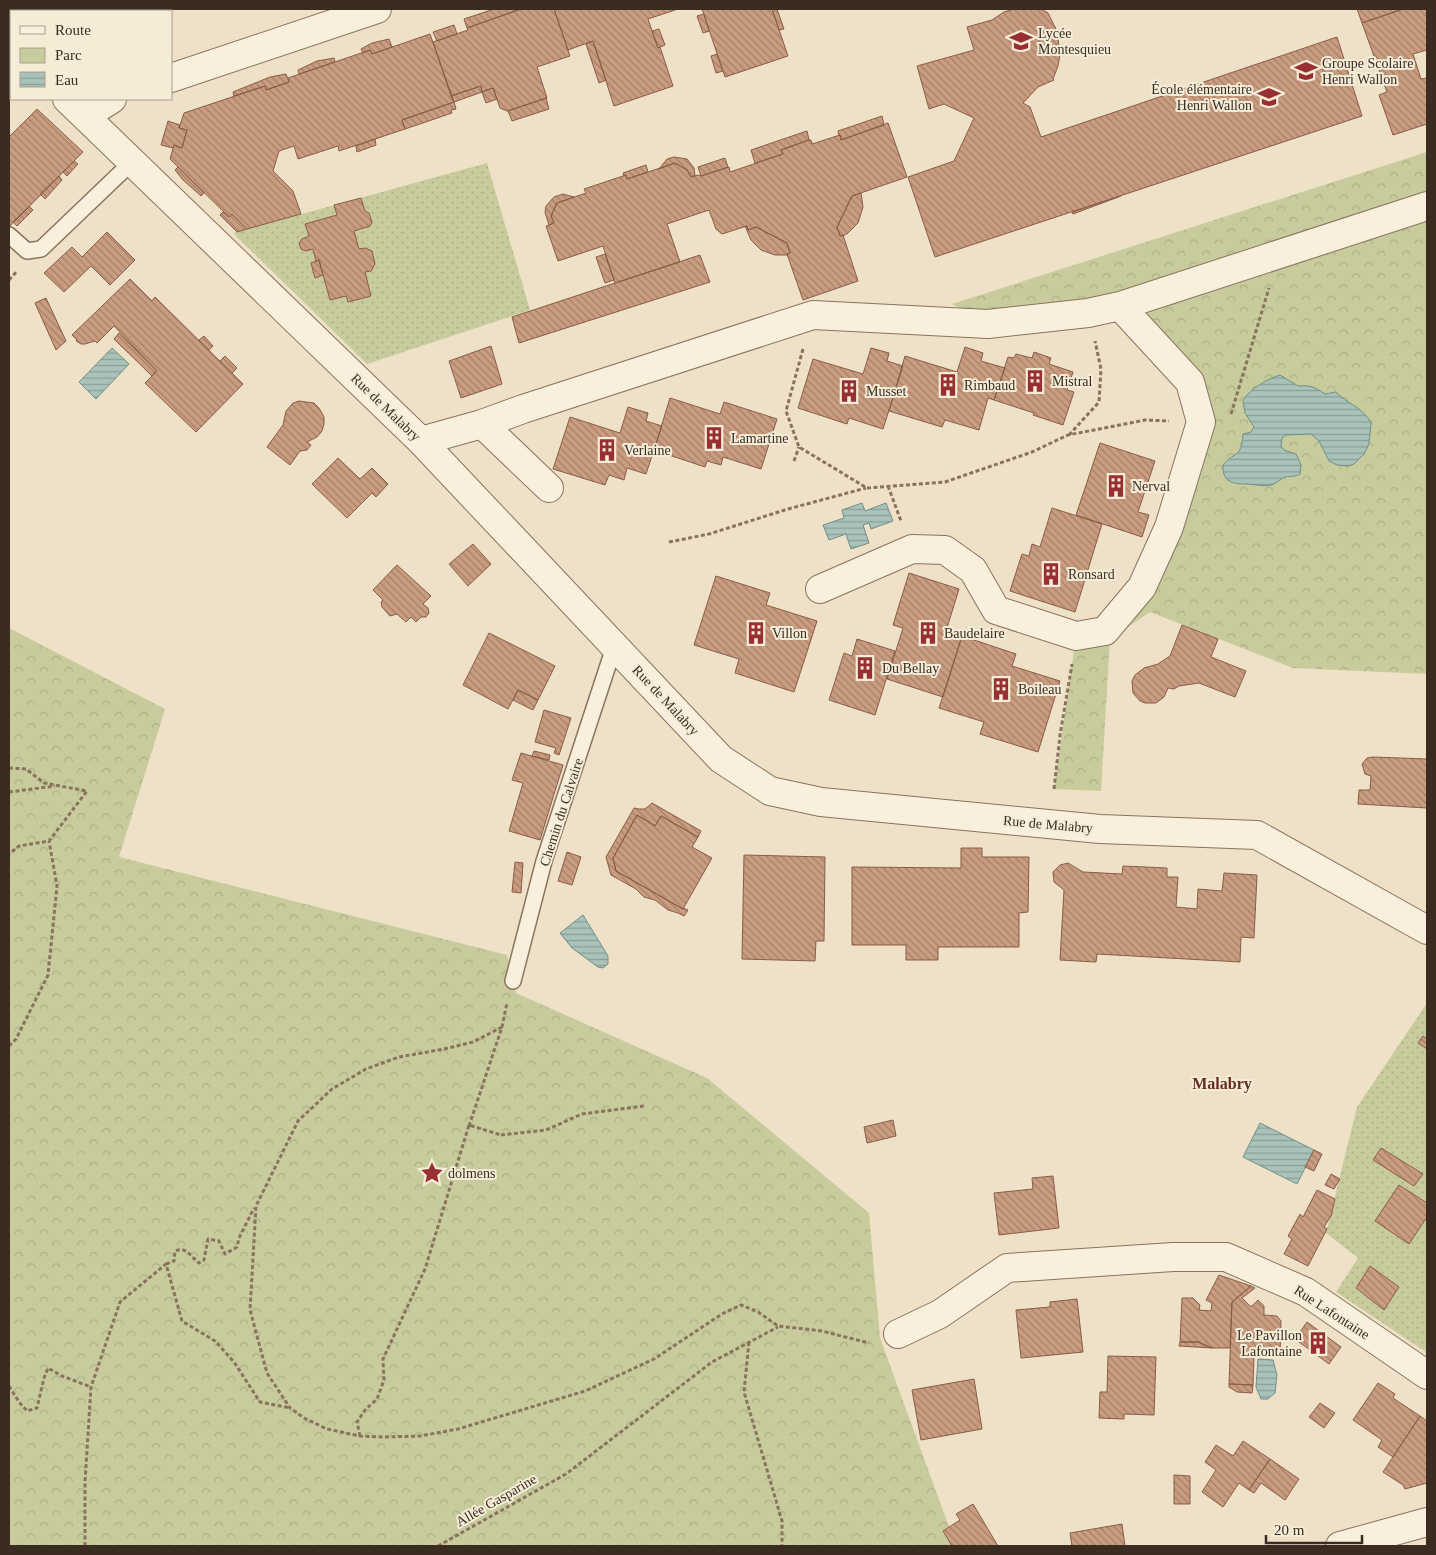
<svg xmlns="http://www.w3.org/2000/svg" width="1436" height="1555" font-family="'Times New Roman',serif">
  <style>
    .green { fill: url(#green-dots); fill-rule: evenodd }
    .forest { fill: url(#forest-crowns) }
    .water { fill: url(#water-rules); stroke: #709087 }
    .building { fill: url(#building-back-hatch); stroke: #885d44 }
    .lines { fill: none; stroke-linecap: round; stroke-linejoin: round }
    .service-casing { stroke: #89735e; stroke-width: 18 }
    .minor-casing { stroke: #89735e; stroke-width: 30 }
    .path { stroke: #89735e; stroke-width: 3; stroke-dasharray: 4 2.5; stroke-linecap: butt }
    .service { stroke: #f8efdc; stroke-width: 15 }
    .minor { stroke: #f8efdc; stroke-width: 28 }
    .labels { text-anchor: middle; stroke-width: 4; stroke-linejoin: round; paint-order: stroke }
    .poi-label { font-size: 14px; fill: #3a2c21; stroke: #f5ecd8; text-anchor: start }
    .street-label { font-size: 14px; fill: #3a2c21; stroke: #f5ecd8 }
    .quarter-label { font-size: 16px; font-weight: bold; fill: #662d21; stroke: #f5ecd8 }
  </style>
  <defs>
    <pattern id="green-dots" width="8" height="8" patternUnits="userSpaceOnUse" patternTransform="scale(1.25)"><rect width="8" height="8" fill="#c8cc9c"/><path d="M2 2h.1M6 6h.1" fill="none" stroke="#adaf86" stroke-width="1.8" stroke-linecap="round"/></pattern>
    <pattern id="forest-crowns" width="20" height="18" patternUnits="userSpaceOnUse" patternTransform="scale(1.25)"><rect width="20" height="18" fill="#c8cc9c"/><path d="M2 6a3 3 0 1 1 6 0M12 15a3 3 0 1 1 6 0" fill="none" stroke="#adaf86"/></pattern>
    <pattern id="water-rules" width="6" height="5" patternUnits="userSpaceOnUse" patternTransform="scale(1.25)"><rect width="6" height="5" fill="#a9c2ba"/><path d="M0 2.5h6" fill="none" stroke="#8b9e97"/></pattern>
    <pattern id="building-back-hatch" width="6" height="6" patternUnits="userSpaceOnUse" patternTransform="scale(1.25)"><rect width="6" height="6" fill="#ca9c80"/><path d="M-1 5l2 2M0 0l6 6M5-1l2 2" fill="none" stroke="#a57f68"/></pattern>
  </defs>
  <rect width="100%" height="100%" fill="#eee1c8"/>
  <path class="green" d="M487,163L530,310L367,364L233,233Z
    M1427,1003V1351L1426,1352L1336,1292L1358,1258L1326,1233L1357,1107ZM1370,1267L1384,1310L1356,1288Z"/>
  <path class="forest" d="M1427,152V674L1293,668L1150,612L1110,639L1101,791L1054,789L1076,636L1142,587L1201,422L1120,306L988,324L952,304Z
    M9,628L165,709L119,857L507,955L516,993L707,1078L869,1213L880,1338L956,1546H9Z"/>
  <path class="water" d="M112,348L129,364L96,399L79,382Z
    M1280,375L1298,386C1310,385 1315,387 1325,394L1336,392C1347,404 1363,407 1371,423L1369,444L1364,454L1354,464L1349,466L1337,465L1329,461L1319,441L1311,434L1286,435L1282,438L1281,446L1284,450L1296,454L1301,465L1300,474C1295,477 1290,476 1285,477C1280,479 1278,482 1274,484C1265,488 1256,484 1246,484C1233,484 1222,482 1223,465C1236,450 1241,459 1243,434L1251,432L1254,427L1245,413L1243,400C1252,388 1265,380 1280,375Z
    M862,503L865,511L886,503L893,521L871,529L869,523L863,525L869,543L851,549L846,534L829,540L823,525L844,518L842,510Z
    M583,915L608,956V964L603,968L598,967L572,948L560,933Z
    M1260,1123L1314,1150L1297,1184L1243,1157Z
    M1258,1359L1273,1360L1277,1375L1275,1393L1268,1399H1261L1256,1387Z"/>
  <path class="building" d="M494,9H521L467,28L464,19Z
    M521,9H554L570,56L537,67L547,98L507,111L500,108L493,88L482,92L481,86L451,96L433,42L468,30L467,28Z
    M554,9H678L648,19L658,48L660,47L673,86L614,106L593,41L568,50Z
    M702,9H772L788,56L725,77Z
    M772,9H777L784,29L779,30Z
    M1014,9H1041L1048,13L1057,31L1060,55L1058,66L1053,79L1054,80L1038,87L1023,103L1030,107L1041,137L1337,37L1362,116L935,257L908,177L954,161L974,118L944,104L929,109L917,66L974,50L967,27L992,20L1004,12Z
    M1357,9H1403L1362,23Z
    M1403,9H1427V50L1413,54L1421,79L1427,78V124L1393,135L1379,95L1387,92L1362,23Z
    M704,14L709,31L703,33L697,16Z
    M454,25L457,34L437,41L433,32Z
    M659,29L665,45L658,48L652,31Z
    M430,34L454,102L402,120L405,129L339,151L338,146L298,159L294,146L279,151L273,171L293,191L301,214L247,229L232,214L229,217L170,159L174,145L182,148L187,130L179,128L184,113L265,86L266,90L289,82L288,78L370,50L372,54Z
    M389,39L392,47L372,54L370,50L363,53L361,49L372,43Z
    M593,41L606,80L599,83L586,44Z
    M717,54L723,71L716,73L711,56Z
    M334,58L335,62L299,74L298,70L317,61Z
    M286,74L289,82L266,90L265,86L234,96L233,92L270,77Z
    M481,86L482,92L454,102L451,96Z
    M493,88L497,99L486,103L482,92Z
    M546,98L549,109L512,121L508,111Z
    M454,102L456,109L451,110L452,113L405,129L402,120Z
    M37,109L83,152L9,227V137Z
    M882,116L884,125L841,140L840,135H839L838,131Z
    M168,121L180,125L179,128L187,130L182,148L174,145L173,148L161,145Z
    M888,123L907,177L852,196L837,227L840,236L843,235L858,281L803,300L787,254L790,253L787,243L756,227L748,230L747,226L722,234L716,229L709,210L667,224L680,262L615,283L603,246L558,261L546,226L554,223L551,216L557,203L586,193L584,189L626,175L627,179L675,163L687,170L691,177L698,175L701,176L729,167L730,172L783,154L781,150L809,140H811L812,144L840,135L841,140Z
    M807,131L809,140L781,150L783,154L755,163L751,150Z
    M375,139L376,145L357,152L356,146Z
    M674,157L687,159L694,168L695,176L691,177L687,170L675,163L659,169L667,159Z
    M725,158L728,167L701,176L698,167Z
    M74,161L78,164L67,176L63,172Z
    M646,165L648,172L627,179L626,175L624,176L623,173Z
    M178,167L204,193L201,196L183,180L175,170Z
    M59,176L62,180L45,199L40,194Z
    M861,193L863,207L858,223L848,233L843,236H840L837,227L852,196Z
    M563,194L574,197L557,203L551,216L554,223L549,225L545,212L546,206L554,197Z
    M1121,196L1073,214L1072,212Z
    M361,198L365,211L369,213L372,222L370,226L354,231L359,249L365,248L372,251L375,264L371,271L365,272L371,296L348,302L346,296L330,300L319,260L316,261L313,249L306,251L301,249L299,243L302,239L309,236L305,224L337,215L334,205Z
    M29,206L33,210L17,226L13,222Z
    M223,212L229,217L232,214L247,229L237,232L220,215Z
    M745,226H747L748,230L756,227L787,243L790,253L787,254L788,255H775L761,250L751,240Z
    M107,232L135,260L110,285L91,266L64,292L44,273L72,247L82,257Z
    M605,254L614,280L605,283L596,257Z
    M700,255L710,282L519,343L512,317Z
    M319,260L323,275L315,278L311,263Z
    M130,279L152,301L155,297L243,384L196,432L145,383L157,371L114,326L97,343L95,341L85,344H81L76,341L77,340L72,335Z
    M46,298L66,341L56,350L35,303Z
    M119,333L157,371L154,373L153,375L152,376L114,339Z
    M204,336L213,346L209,350L199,340Z
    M491,346L502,384L461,398L449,361Z
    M965,347L983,353L981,361L1005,368L994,400L988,398L979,430L945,420L942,427L889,411L905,356L957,372Z
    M871,348L889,353L887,361L903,366L883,429L849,418L847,424L798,408L813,359L863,374Z
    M1034,352L1051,358L1049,364L1073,372L1067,390L1074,392L1063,425L1033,415L1034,413L994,400L1008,357L1014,358L1016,354L1032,358Z
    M225,356L237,368L232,373L220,361Z
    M670,398L720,414L724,402L777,419L761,469L723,457L721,465L707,461L705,467L654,450Z
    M299,401L314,403L319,408L324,417V424L322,431L317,437L307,442L311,445L307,450L300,451L290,465L267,447L283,425L286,411L293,403Z
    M628,407L648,413L646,421L662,426L646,474L627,468L624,480L609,475L605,485L553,469L570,417L620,433Z
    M1100,443L1155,461L1138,512L1149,515L1142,537L1076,515Z
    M338,458L360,479L372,468L388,484L376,497L372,493L347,518L312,484Z
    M1052,508L1102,524L1075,612L1010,591L1022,554L1029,556L1032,544L1040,547Z
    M473,544L491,564L468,586L449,564Z
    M397,565L431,596L423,604L428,608L429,613L426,617H421L416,622L411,617L406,622L397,614L390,616L382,607L381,602L383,600L373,590Z
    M909,573L959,589L946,631L962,636L943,697L887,679L903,628L893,625Z
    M716,576L770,593L766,605L817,621L794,692L735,673L739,659L694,645Z
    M1182,625L1218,639L1211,657L1246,671L1235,697L1199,683L1179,686L1174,689L1168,688L1164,697L1156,703H1145L1140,701L1133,693L1132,681L1135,675L1144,668L1158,664L1170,656Z
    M489,633L555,666L538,700L518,690L508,709L463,685Z
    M962,636L1016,654L1012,666L1060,681L1038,752L980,734L984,722L939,708Z
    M857,639L895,651L875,715L829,700L844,653L852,656Z
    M518,690L538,700L533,710L513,700Z
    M544,710L571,718L559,755L554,753L556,748L535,742Z
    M534,751L550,755L549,760L532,756Z
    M521,753L563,765L540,840L509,831L523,783L512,780Z
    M1373,757L1427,759V808L1358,804L1359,790H1370L1371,776L1365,774L1362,764L1367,758Z
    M652,803L701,831L698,837L661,816L655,826L637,815L613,858L616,871L683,909V908L688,910L684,916L678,913L668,910L655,900L644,897L636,889L611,875L606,857L634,808L639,809H645Z
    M637,815L655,826L661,816L698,837L692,847L712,858L683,909L616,871L613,858Z
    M961,848H982V857H1029L1028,912L1019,913V947H938V960H906V945H852V867L961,868Z
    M567,852L581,857L572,885L558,881Z
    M744,855L825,857L824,941H816L815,961L742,959Z
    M515,862L523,863L521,893L512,892Z
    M1068,863L1083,872L1122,874L1123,866L1167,868V877H1178L1176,907L1197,909L1198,889L1222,891L1224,873L1257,875L1254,938L1241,937L1240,962L1097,954L1096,962L1060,960L1064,890L1054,882L1053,872L1060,865Z
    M1423,1036L1427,1039V1049L1418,1043Z
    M893,1120L896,1136L867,1143L864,1127Z
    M1381,1148L1423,1174L1414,1186L1373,1160Z
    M1314,1150L1322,1154L1314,1171L1305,1167Z
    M1331,1174L1340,1179L1334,1189L1325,1185Z
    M1053,1176L1059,1228L999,1235L994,1193L1033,1189L1032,1178Z
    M1399,1185L1427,1203V1217L1409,1244L1375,1221Z
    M1317,1190L1335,1199L1331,1216L1324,1227L1327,1229L1308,1266L1284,1254L1292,1239L1288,1236L1300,1214L1303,1217Z
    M1370,1266L1399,1287L1384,1310L1356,1288Z
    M1219,1275L1251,1286L1232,1302L1230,1348H1212L1198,1342H1180L1182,1298H1193L1200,1305L1199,1310L1211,1311L1212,1303L1206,1300Z
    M1251,1286L1255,1288L1242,1298L1250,1306H1252L1258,1300L1264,1306V1315L1277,1316L1281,1321L1280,1356L1254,1355L1253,1385L1229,1384L1232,1302Z
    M1077,1299L1083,1352L1021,1358L1016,1310L1050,1307V1302Z
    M1307,1322L1341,1347L1329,1364L1295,1339Z
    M1180,1342H1198L1212,1348L1179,1346Z
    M1108,1356L1156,1357L1154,1415L1124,1414V1419L1099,1418L1100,1392H1107Z
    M974,1379L982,1429L921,1440L912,1390Z
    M1378,1383L1395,1394L1393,1398L1420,1416L1393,1457L1378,1447L1382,1440L1353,1420Z
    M1229,1384L1253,1385L1252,1393L1237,1392L1229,1387Z
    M1320,1403L1335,1413L1324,1428L1309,1417Z
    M1420,1416L1427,1421V1483L1405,1489L1403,1485L1383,1472Z
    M1243,1441L1270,1459L1249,1490L1239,1483L1223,1507L1202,1492L1216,1470L1205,1462L1216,1445L1233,1456Z
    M1270,1459L1299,1479L1285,1500L1261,1483L1254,1493L1249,1490Z
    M1174,1475L1190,1476V1504H1174Z
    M973,1504L998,1546H952L943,1531L960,1520L956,1514Z
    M1122,1524L1125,1546H1072L1070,1533Z"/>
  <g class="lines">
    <defs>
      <path id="service" d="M9,235L27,251L41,249L132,162
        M513,981L544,861L615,644"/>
      <path id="minor" d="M9,43L11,45
        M171,78L377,9
        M67,99L421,441L721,759L770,791L821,802L1100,829L1257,835L1427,930
        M85,116L112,99
        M1120,306L1427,206
        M482,424L549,488
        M421,441L482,424L523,409L813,315L988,324L1088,313L1120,306L1190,382L1201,422L1169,527L1142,587L1105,631L1076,636L996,610L973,570L945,550L912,549L820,589
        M898,1334L940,1314L1007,1268L1173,1257H1226L1306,1292L1427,1375
        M1340,1546L1427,1522"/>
    </defs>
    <use href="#service" class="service-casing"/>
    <use href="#minor" class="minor-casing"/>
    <path class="path" d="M9,280L17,271
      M803,349L786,411L799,447L867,488L945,482L1032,452L1068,435L1145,420L1169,421
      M1231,414L1269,288
      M1069,435L1099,402L1101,369L1095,341
      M794,461L799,447
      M888,486L901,521
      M669,542L709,534L788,509L866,488
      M9,768L26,769L44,783L87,791L49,841L19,846L9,854
      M1054,789L1060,735L1072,664
      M9,792L55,786
      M502,1027L473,1042L444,1049L399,1057L366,1069L332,1089L298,1121L256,1206L250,1310L267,1373L290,1408L304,1418L327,1429L360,1436L382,1437L420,1436L458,1429L585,1391L654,1359L722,1314L741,1305L758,1312L778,1326L822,1331L869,1343
      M9,1046L16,1039L48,975L57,886L49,841
      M469,1126L502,1027L507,1003
      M501,1135L546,1130L582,1114L644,1106
      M166,1264L174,1261L175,1251C186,1246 190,1256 199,1263L204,1260L208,1239L219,1241L225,1254L237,1247L239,1238L254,1208
      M749,1342L744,1392L782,1521V1546
      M9,1386L19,1402L27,1411L37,1408L44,1378L48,1368L62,1376L91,1387
      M360,1436L357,1422L365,1410L377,1399L384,1380L383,1359L425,1269L469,1125L501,1135
      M85,1546V1482L91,1387L120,1302L166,1264L182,1321L215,1341L234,1362L260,1402L290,1408
      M438,1546L566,1474L712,1362L778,1327"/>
    <use href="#service" class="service"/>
    <use href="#minor" class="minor"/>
  </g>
  <defs>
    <symbol id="school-bare" viewBox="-9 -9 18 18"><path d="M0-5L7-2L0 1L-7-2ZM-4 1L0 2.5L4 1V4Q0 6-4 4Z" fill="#972f33" stroke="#f5ecd8" stroke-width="2.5" paint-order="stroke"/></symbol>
    <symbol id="building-bare" viewBox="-9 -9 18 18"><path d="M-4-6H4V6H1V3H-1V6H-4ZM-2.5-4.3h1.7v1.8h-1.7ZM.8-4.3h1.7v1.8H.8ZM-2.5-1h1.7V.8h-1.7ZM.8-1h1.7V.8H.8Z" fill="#972f33" stroke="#f5ecd8" stroke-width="2.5" paint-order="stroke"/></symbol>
    <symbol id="sight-bare" viewBox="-9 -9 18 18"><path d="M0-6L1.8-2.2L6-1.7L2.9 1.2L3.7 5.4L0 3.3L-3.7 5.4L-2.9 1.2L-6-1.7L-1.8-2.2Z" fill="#972f33" stroke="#f5ecd8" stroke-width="2.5" paint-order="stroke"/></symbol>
  </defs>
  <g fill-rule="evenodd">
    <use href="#school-bare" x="1005" y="25" width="32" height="32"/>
    <use href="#school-bare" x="1290" y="55" width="32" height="32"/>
    <use href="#school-bare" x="1253" y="81" width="32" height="32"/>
    <use href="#building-bare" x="1019" y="365" width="32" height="32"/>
    <use href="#building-bare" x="932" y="369" width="32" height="32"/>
    <use href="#building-bare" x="833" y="375" width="32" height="32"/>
    <use href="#building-bare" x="698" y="422" width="32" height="32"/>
    <use href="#building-bare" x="591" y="434" width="32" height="32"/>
    <use href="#building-bare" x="1100" y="470" width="32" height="32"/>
    <use href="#building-bare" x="1035" y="558" width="32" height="32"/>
    <use href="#building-bare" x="740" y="617" width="32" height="32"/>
    <use href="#building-bare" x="912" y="617" width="32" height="32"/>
    <use href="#building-bare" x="849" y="652" width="32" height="32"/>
    <use href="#building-bare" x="985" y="673" width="32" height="32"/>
    <use href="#sight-bare" x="416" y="1157" width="32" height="32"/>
    <use href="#building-bare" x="1302" y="1327" width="32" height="32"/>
  </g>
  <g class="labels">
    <g class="poi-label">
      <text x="1038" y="38">Lycée<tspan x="1038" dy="16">Montesquieu</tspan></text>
      <text x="1322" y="68">Groupe Scolaire<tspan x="1322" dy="16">Henri Wallon</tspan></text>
      <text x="1252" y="94" text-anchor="end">École élémentaire<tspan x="1252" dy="16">Henri Wallon</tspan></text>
      <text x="1052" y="386">Mistral</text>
      <text x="964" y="390">Rimbaud</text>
      <text x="866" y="396">Musset</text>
      <text x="731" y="443">Lamartine</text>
      <text x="624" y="455">Verlaine</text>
      <text x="1132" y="491">Nerval</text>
      <text x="1068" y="579">Ronsard</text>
      <text x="772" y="638">Villon</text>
      <text x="944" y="638">Baudelaire</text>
      <text x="882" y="673">Du Bellay</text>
      <text x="1018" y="694">Boileau</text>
      <text x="448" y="1178">dolmens</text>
      <text x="1302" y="1340" text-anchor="end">Le Pavillon<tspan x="1302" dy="16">Lafontaine</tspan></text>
    </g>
    <g class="street-label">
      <text transform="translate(386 407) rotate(44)" y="5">Rue de Malabry</text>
      <text transform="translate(666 700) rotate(47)" y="5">Rue de Malabry</text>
      <text transform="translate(561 812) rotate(-72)" y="5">Chemin du Calvaire</text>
      <text transform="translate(1048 824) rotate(5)" y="5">Rue de Malabry</text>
      <text transform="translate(1332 1312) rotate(33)" y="5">Rue Lafontaine</text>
      <text transform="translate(496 1500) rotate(-30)" y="5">Allée Gasparine</text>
    </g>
    <g class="quarter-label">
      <text x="1222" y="1089">Malabry</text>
    </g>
  </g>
  <rect width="1436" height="1555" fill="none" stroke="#3a2c21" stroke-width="20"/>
  <rect x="10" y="10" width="162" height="90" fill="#f5ecd8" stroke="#aa9f8f"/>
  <rect x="20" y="26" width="25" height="8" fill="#f8efdc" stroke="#aa9f8f"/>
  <text x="55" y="35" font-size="15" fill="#3a2c21">Route</text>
  <rect x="20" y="48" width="25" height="15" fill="#c8cc9c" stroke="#aa9f8f"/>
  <text x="55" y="60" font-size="15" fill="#3a2c21">Parc</text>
  <rect x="20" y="72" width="25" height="15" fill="url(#water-rules)" stroke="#aa9f8f"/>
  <text x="55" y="85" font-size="15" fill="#3a2c21">Eau</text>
  <path d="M1266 1535v8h96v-8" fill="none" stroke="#3a2c21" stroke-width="2.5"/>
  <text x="1274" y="1535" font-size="15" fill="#3a2c21" stroke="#f5ecd8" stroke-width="4" paint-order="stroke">20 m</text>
</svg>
